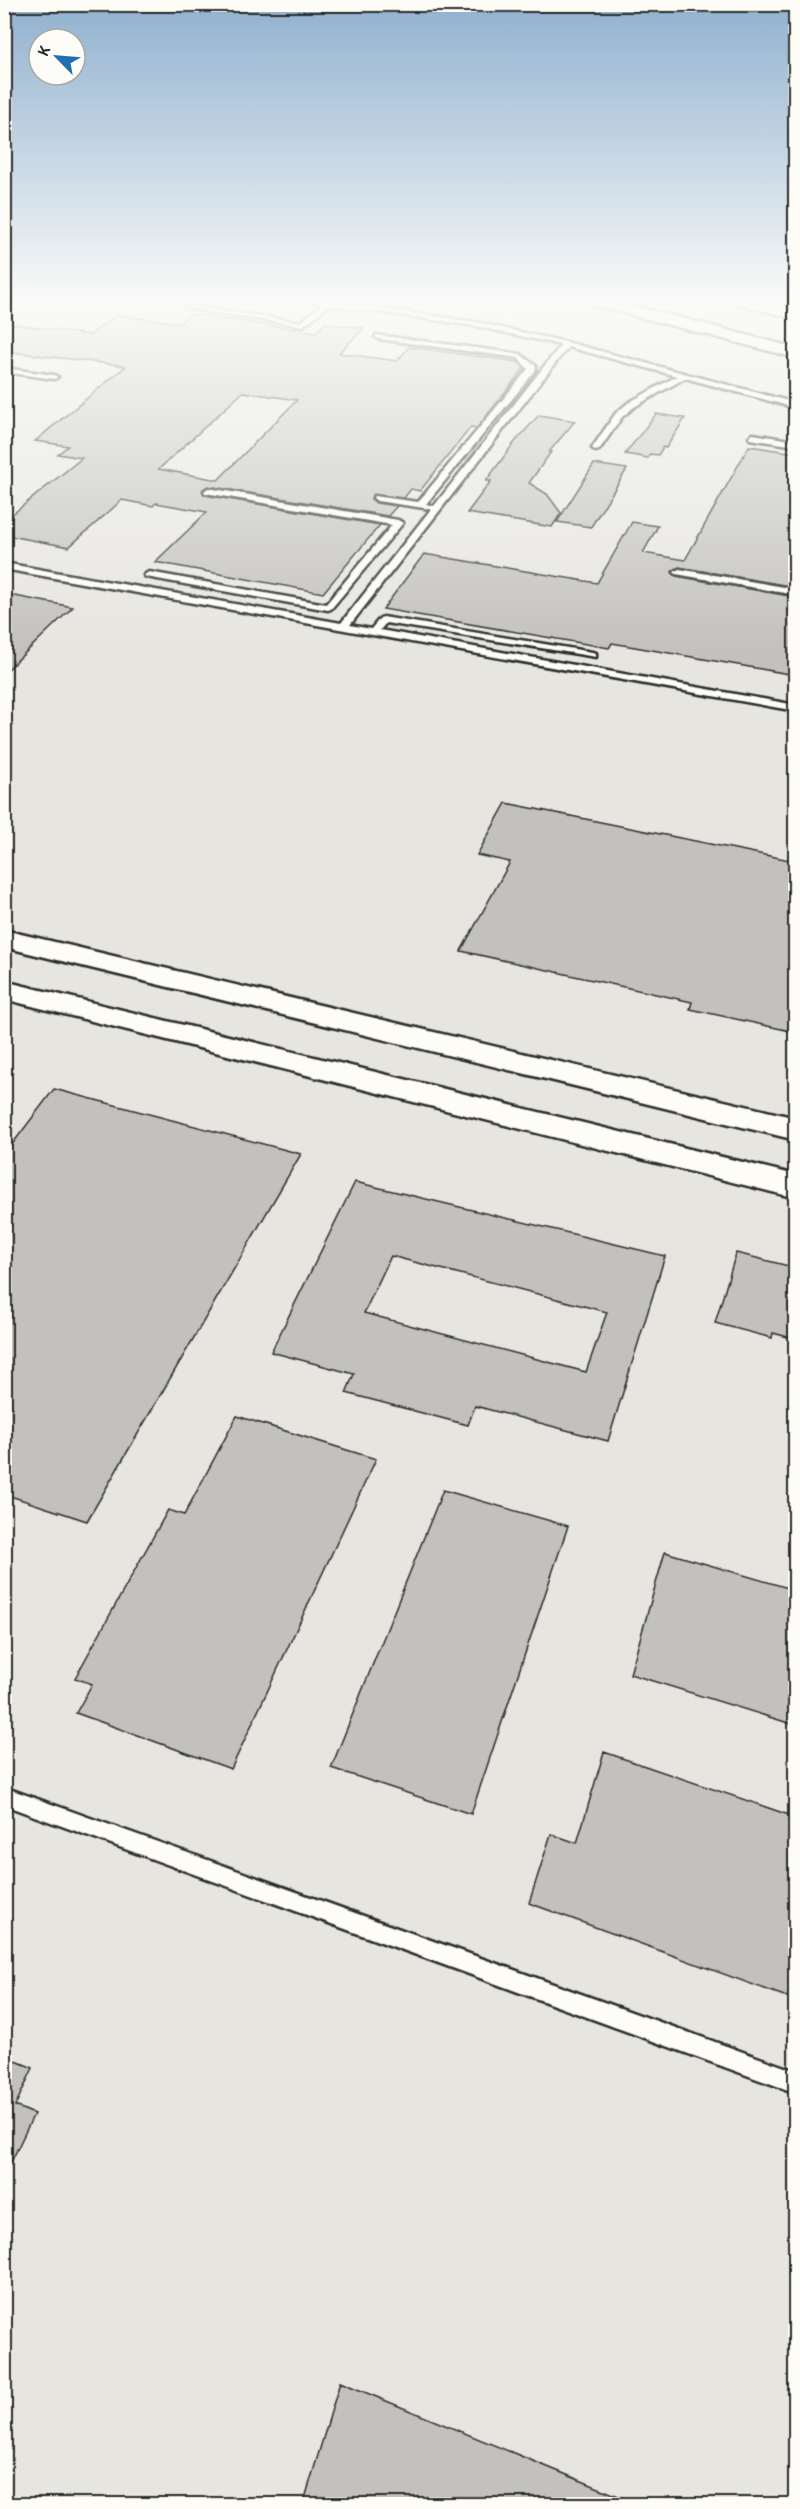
<svg xmlns="http://www.w3.org/2000/svg" width="800" height="2509" font-family="'Patrick Hand',sans-serif">
  <style>
    .built { fill: #e6e5e0 }
    .building { fill: #c2c1be; stroke: #2b2b2b; stroke-width: 1.5; fill-rule: evenodd }
    .lines { fill: none; stroke-linecap: round; stroke-linejoin: round }
    .lane-casing { stroke: #2b2b2b; stroke-width: 5 }
    .secondary-casing { stroke: #2b2b2b; stroke-width: 5 }
    .highway-casing { stroke: #2b2b2b; stroke-width: 5 }
    .lane { fill: #fdfcf7; fill-rule: evenodd }
    .secondary { fill: #fdfcf7; fill-rule: evenodd }
    .highway { fill: #fdfcf7; fill-rule: evenodd }
  </style>
  <rect width="100%" height="100%" fill="#f5f4ef"/>
  <filter id="ink" filterUnits="userSpaceOnUse"><feTurbulence type="fractalNoise" baseFrequency=".0167" numOctaves="2"/><feDisplacementMap in="SourceGraphic" scale="12" xChannelSelector="R" yChannelSelector="G"/><feConvolveMatrix kernelMatrix="1 2 1 2 8 2 1 2 1" color-interpolation-filters="sRGB"/></filter>
  <g filter="url(#ink)">
    <path class="built" d="M5,301H795V2504H5Z"/>
    <path class="building" d="M190,314L316,332L325,323L364,328L339,353L397,361L409,347L519,362L524,368L477,428L471,427L420,491L411,489L404,498L372,495L371,499L376,503L397,506L388,516L208,486L203,489L205,495L380,525L323,593L155,562L207,512L156,503L153,506L122,500L69,547L4,535V521L82,458L58,454L68,446L35,441L126,366L4,351V331L14,324L90,335L116,315L179,323ZM243,392L297,400L218,480L159,469Z
      M656,414L685,418L666,448L663,447L658,455L650,454L648,458L625,454Z
      M539,415L575,421L549,452H551L529,483L547,494L561,513L552,527L467,513L491,481H486L514,443Z
      M749,446L795,453V587L679,567L672,572L676,576L795,597V675L612,643L609,648L383,609L424,554L597,583L632,522L658,526L643,553L685,560Z
      M594,464L627,469L591,527L557,522Z
      M4,594L73,607L4,673Z
      M506,803L795,861V1032L690,1009L692,1002L461,951L510,862L477,855Z
      M54,1089L301,1154L87,1521L4,1494V1155Z
      M355,1182L665,1256L608,1441L475,1406L468,1425L346,1393L354,1374L271,1352ZM391,1256L607,1312L586,1372L364,1313Z
      M736,1253L793,1267L791,1273L795,1275V1339L773,1333L772,1338L715,1323Z
      M237,1416L376,1459L231,1769L76,1713L92,1684L75,1678L168,1510L184,1515Z
      M443,1490L568,1526L471,1814L331,1768Z
      M665,1552L795,1590V1725L630,1674Z
      M604,1752L795,1817V2000L529,1903L551,1834L577,1843Z
      M4,2056L33,2068L15,2106L34,2114L4,2177Z
      M340,2382L638,2504V2505H303Z"/>
    <g class="lines">
      <defs>
        <path id="lane" d="M4,301H14L4,307Z
          M310,301H330L475,322L566,342L796,403V408L685,378L634,407L622,417L599,450L596,451L592,448L616,413L628,403L677,376L568,347L350,625L371,629L380,618L383,617L592,652L596,653V657L386,623L380,630L796,705V711L4,569V563L341,623L431,509L377,501L373,498L374,496L418,502L528,369L518,358L379,339L375,337L376,335L520,354L536,366L535,371L426,504L434,506L561,345L475,326L329,305L303,326L185,308L189,306L301,322L321,304Z
          M4,368L54,375L58,377L54,379L4,372Z
          M753,434L796,441V446L750,439L749,437Z
          M208,488L398,520L403,523L331,609L328,610L146,577L144,575L149,572L326,604L392,525L205,493L204,491Z
          M679,569L796,589V595L676,574L674,572Z
          M4,1787L796,2071V2093L4,1805Z"/>
        <path id="secondary" d="M4,930L796,1118V1140L4,947Z
          M4,981L796,1175V1198L4,999Z"/>
        <path id="highway" d="M588,301H615L796,348V358L590,304Z
          M737,301H765L796,309V319L739,304Z"/>
      </defs>
      <use href="#lane" class="lane-casing"/>
      <use href="#secondary" class="secondary-casing"/>
      <use href="#highway" class="highway-casing"/>
      <use href="#lane" class="lane"/>
      <use href="#secondary" class="secondary"/>
      <use href="#highway" class="highway"/>
    </g>
  </g>
  <linearGradient id="sky" x2="0" y2="1"><stop stop-color="#90b1cf"/><stop offset="0.46" stop-color="#fafaf8"/><stop offset="1" stop-color="#fafaf8" stop-opacity="0"/></linearGradient>
  <rect width="800" height="652" fill="url(#sky)"/>
  <rect width="800" height="2509" fill="none" stroke="#fdfcf7" stroke-width="24"/>
  <rect x="12" y="12" width="776" height="2485" fill="none" stroke="#2b2b2b" stroke-width="2" filter="url(#ink)"/>
  <g transform="translate(57 57) rotate(295)"><circle r="28" fill="#fdfcf7" stroke="#a9a8a5" stroke-width="1.5"/>
  <path d="M0-4.5L10 22L0 15L-10 22Z" fill="#1f6fb2"/>
  <text y="-9" font-size="16" font-weight="bold" text-anchor="middle" fill="#2b2b2b">K</text>
  </g>
</svg>
